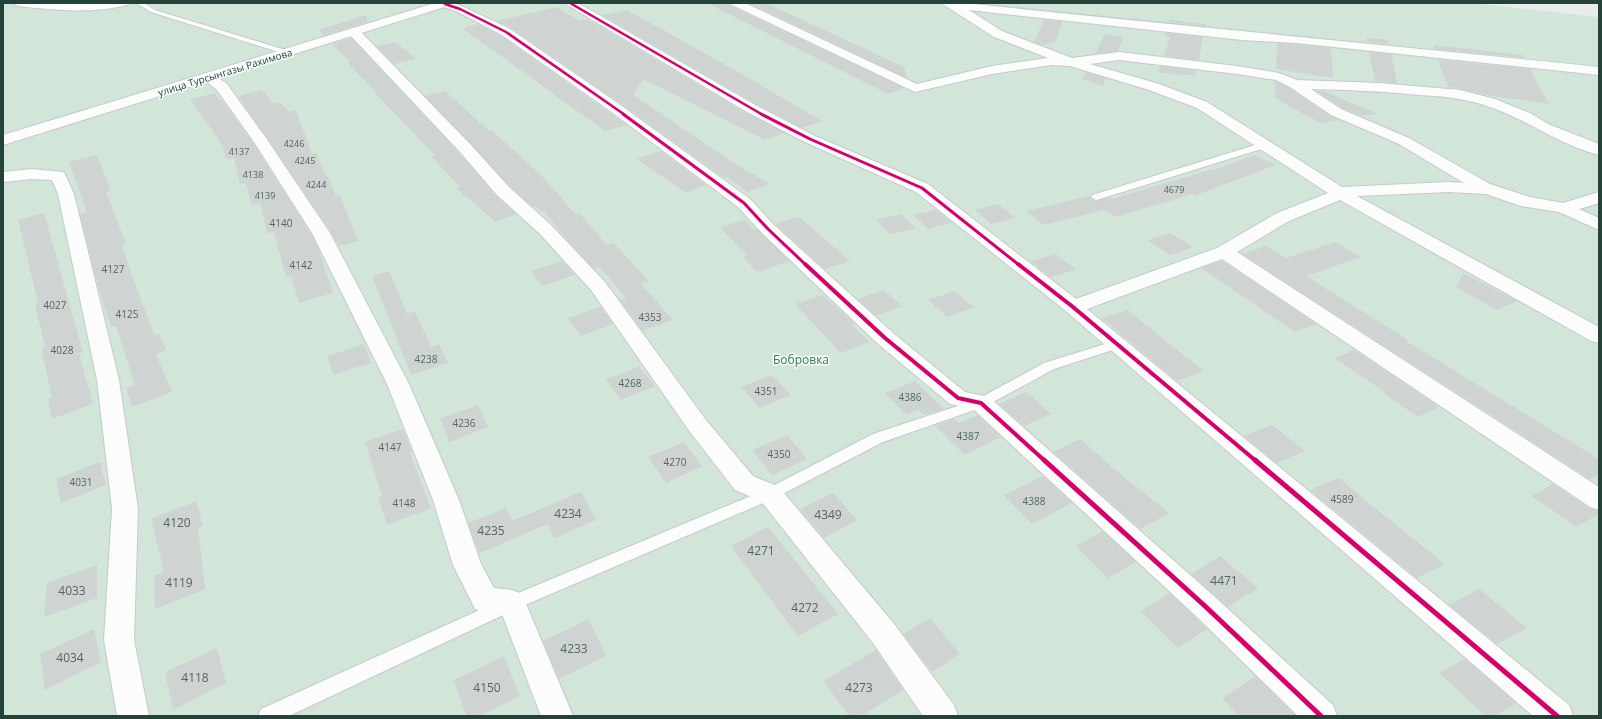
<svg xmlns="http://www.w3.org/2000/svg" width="1602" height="719" font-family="'Open Sans',sans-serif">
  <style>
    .green { fill: #d1e6d8 }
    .building { fill: #cfd4d2 }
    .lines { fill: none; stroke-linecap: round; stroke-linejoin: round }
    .service-casing { stroke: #c5cac8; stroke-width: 2 }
    .minor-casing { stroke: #c5cac8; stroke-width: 2 }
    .tertiary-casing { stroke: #c5cac8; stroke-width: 2 }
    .service { fill: #fcfcfc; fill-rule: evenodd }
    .minor { fill: #fcfcfc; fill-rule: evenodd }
    .tertiary { fill: #fcfcfc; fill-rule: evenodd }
    .cycleway-far3-casing { stroke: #f7fbf9; stroke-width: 4 }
    .cycleway-far2-casing { stroke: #f7fbf9; stroke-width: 5 }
    .cycleway-far1-casing { stroke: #f7fbf9; stroke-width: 6 }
    .cycleway-casing { stroke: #f7fbf9; stroke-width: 8 }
    .cycleway-far3 { stroke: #d6006c; stroke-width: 2.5 }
    .cycleway-far2 { stroke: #d6006c; stroke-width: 3 }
    .cycleway-far1 { stroke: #d6006c; stroke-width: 4 }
    .cycleway { stroke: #d6006c; stroke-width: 5 }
    .labels { text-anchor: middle; stroke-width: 3; stroke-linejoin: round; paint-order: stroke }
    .far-number-label { font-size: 9px; fill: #506761 }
    .far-street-label { font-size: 10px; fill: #24423a; stroke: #f7fbf9 }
    .number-label { font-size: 10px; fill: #506761 }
    .park-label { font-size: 12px; fill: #2d7a4b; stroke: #f7fbf9 }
    .near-number-label { font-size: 12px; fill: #506761 }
  </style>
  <rect width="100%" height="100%" fill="#e8edeb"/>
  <path class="green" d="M3,3H1472L1599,17V716H3Z"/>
  <path class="building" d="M707,3H728L731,6L904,88L888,94Z
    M749,3H766L904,67L907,78Z
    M557,7L579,21L587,19L746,113L785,133L765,140L643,79L633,95L737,165L770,184L748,192L726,177L724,178L620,103L511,28L496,21Z
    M627,10L740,73L822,121L802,128L758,105L602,15Z
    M366,15L368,22L324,35L319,30Z
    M1044,20L1062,22L1056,41L1043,45L1034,42Z
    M1169,20L1206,24V26L1169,22Z
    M478,24L501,36L627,125L605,131L462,28Z
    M1166,33L1203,37L1199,60L1164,56L1170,37L1165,36Z
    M1105,34L1124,37L1118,51L1095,54Z
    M351,38L459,153L496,196L516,214L496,222L456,188L460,187L431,156L435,155L375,93L376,92L348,63L350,62L332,44Z
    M1366,38L1387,40L1388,44L1367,42Z
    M396,42L416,59L394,64L377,46Z
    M1277,43L1331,48L1333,78L1276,69Z
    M1433,45L1523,55L1524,58L1434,49Z
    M1369,52L1391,54L1397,83L1375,81Z
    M1438,60L1530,69L1549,104L1485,95L1460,89L1448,87Z
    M1160,66L1196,71L1195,76L1180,74V75L1158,72Z
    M1086,72L1106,78L1103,86L1082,79Z
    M1275,81L1289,88L1330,116L1339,120L1320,123L1289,106L1275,97Z
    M262,90L274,104L281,103L289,112L296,110L312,154L316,153L326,177L328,176L336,196H340L358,241L339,246L331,232L238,96Z
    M445,91L488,130L490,129L542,176L576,215L580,214L607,245L614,243L649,281L641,284L673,320L642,331L620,300L626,298L600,267L594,269L568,241L544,211L541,212L536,206L533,207L510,186L425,96Z
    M1316,91H1324L1377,114L1362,116L1342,108Z
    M215,93L220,100H222L253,143L311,234L319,251L333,293L299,303L291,276L286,277L274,232L267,233L260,203L251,205L246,183L240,184L234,158L226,160L223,146L190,99Z
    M661,151L706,185L686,193L637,159Z
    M97,155L111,191L106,192L126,243L121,245L131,271H130L155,336L159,334L166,350L156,354L172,392L132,407L126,388L135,385L116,326L111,327L98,287L80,214L87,212L69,162Z
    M1254,155L1276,165L1194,196L1193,194L1116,217L1104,210L1043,225L1026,211L1090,196V198L1095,201L1109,198L1112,199L1213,169L1214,170Z
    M998,204L1015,218L991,224L975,210Z
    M936,210L952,223L928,229L913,215Z
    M44,213L83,352L79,353L93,404L52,419L48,399L52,398L41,348L45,347L35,304L38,302L18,220Z
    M901,214L916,228L890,234L876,220Z
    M799,217L850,261L825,269L775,224Z
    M745,220L755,230L757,229L790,261L757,272L743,257L747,256L720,227Z
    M1170,233L1193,247L1170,255L1148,240Z
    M1335,242L1361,257L1306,276L1408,340L1406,341L1599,459V475L1590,479L1242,254L1266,246L1286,258Z
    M1056,254L1076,270L1050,277L1031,261Z
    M562,261L575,275L542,286L531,271Z
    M1221,261H1222L1316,324L1295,332L1201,268Z
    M389,271L407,314L415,311L431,347L439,344L448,363L411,375L372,276Z
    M1463,273L1517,301L1497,310L1456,287Z
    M884,290L902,306L876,316L858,299Z
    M954,291L974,307L948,317L928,300Z
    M823,295L855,324L852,325L869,342L841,353L795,304Z
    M601,307L613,324L581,336L568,318Z
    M1128,310L1177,350L1204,371L1177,381L1102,318Z
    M364,344L371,363L333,375L327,356Z
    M1354,350L1439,407L1418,417L1383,393L1385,392L1334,358Z
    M639,367L655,386L621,400L606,379Z
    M772,375L791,395L760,408L741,387Z
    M915,381L944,409L924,415L918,410L906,415L885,393Z
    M1026,392L1051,414L1025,426L999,404Z
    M478,405L488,427L449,442L440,418Z
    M977,415L1001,437L965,455L935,426L954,419L959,423Z
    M1272,425L1305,451L1276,463L1244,436Z
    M403,429L412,452L410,453L431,508L387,525L378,497L382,496L365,442Z
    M787,435L807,459L772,475L752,450Z
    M1080,439L1135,487L1136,486L1169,513L1141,529L1053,452Z
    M684,442L702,466L666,483L648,457Z
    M100,462L106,485L61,503L56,479Z
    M1043,476L1072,503L1032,524L1004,495Z
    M1339,478L1375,508L1445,564L1417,578L1310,490Z
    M1553,484L1589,508L1599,511V514L1577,527L1532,496Z
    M581,492L596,520L554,538L548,524L479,553L468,523L506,508L512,521Z
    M833,493L857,520L824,538L800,509Z
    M196,501L203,526L198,528L205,589L155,609L154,576L164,572L151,519Z
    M768,527L838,614L798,636L731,546Z
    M1103,531L1136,562L1108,578L1076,546Z
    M1220,556L1258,588L1228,607L1191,574Z
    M97,565V598L44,617L47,583Z
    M1479,589L1527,628L1497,644L1449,605Z
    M1170,593L1207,629L1178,648L1141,611Z
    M930,618L960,654L932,672L903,634Z
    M589,619L606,656L559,679L543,641Z
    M94,629L101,662L45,690L40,654Z
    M217,648L226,683L173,710L165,672Z
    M876,650L903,690L861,716H849L823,681Z
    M504,656L520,696L479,716H466L454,680Z
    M1465,659L1516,703L1495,716H1486L1439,673Z
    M1255,676L1296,716H1239L1222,699Z"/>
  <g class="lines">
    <defs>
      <path id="service" d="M136,3H144L155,10L292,52L288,54H285L151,12Z
        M1265,142L1270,145L1268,147L1100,199L1096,200L1091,197L1092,195Z
        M1118,340L1122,341L1124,344L1122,347L1054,369L986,406L883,442L775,498L518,608L289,716H258L261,709L506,598L765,490L873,434L976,400L1044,363Z"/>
      <path id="minor" d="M12,3H129L127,5C92,14 53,10 18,6Z
        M440,3H453L464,7L510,29L619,104L750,199L774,225L893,333L965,392L989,397L1216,598L1333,705L1337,716H1298L1196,616L973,409L950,404L877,343L762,233L738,207L609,110L502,35L456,11L441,6Z
        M564,3H578L757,106L815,136L928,184L1076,299L1217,248L1277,213L1328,193L1197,108L1149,90L1070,66L1051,65L992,74L915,92L732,5L730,3H745L917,84L992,66L1048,58L994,37L941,3H964C1175,25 1387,45 1599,67V75L1296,43L1242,40L969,10L1002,31L1072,58L1119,52L1237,66L1279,73L1297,80L1379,83L1460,90L1495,99L1530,113L1548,124L1599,144V155C1558,145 1524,117 1484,105C1462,98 1441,96 1418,95C1382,91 1347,90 1311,89L1341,109L1409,138L1490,184L1530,197L1563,203L1599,192V203L1579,209L1599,218V230L1559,212L1521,206L1486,194L1449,192L1357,196L1599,327V343L1591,341L1340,200L1289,221L1237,252L1599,487V510L1590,507L1222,259L1087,309L1569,705L1573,716H1533L1066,311L916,192L805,142L747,112ZM1119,60L1237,74L1276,80L1290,87L1331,115L1399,144L1464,183L1449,182L1342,187L1207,102L1159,84L1090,64Z
        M354,28L358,29L472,146L509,187L551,225L605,282L706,420L753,476L779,487L895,625L954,705L958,716H923L873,643L761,501L735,490L690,432L591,290L539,233L497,195L460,152L350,35L348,32L350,29Z
        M208,73L213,74L227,84L266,138L330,233L409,384L459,500L481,564L494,588L512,590L522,594L573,716H541L502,614L485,613L475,609L453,565L433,500L387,384L312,233L254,142L217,90L201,77L203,74Z
        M31,169L64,172L74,194L119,380L138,509L134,640L149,716H117L104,640L112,509L97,380L58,194L52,180L31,179L3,182V172Z"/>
      <path id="tertiary" d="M435,3H453L451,5L3,145V135Z"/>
    </defs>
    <use href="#service" class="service-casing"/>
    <use href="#minor" class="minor-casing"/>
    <use href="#tertiary" class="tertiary-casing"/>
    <use href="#service" class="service"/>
    <use href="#minor" class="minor"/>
    <use href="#tertiary" class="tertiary"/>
    <defs>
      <path id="cycleway-far3" d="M570,3L763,115
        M445,4L460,9L506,32L625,115"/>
      <path id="cycleway-far2" d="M623,114L744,203L768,229L806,265
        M761,114L810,139L922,188L1019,265"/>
      <path id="cycleway-far1" d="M805,264L885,338L958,398L981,403L1045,461
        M1018,264L1073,307L1256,461"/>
      <path id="cycleway" d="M1044,460L1206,607L1321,716
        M1255,460L1557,716"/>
    </defs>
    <use href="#cycleway-far3" class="cycleway-far3-casing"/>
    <use href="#cycleway-far2" class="cycleway-far2-casing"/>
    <use href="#cycleway-far1" class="cycleway-far1-casing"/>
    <use href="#cycleway" class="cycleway-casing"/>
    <use href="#cycleway-far3" class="cycleway-far3"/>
    <use href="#cycleway-far2" class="cycleway-far2"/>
    <use href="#cycleway-far1" class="cycleway-far1"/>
    <use href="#cycleway" class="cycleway"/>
  </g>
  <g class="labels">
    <g class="far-number-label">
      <text x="294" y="147">4246</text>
      <text x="239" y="155">4137</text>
      <text x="305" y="164">4245</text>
      <text x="253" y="178">4138</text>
      <text x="316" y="188">4244</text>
      <text x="1174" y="193">4679</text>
      <text x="265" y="199">4139</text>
    </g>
    <g class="far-street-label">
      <text transform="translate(225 72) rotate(-17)" y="4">улица Турсынгазы Рахимова</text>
    </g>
    <g class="number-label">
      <text x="281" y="227">4140</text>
      <text x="301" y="269">4142</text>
      <text x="113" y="273">4127</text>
      <text x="55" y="309">4027</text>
      <text x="127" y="318">4125</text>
      <text x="650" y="321">4353</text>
      <text x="62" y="354">4028</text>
      <text x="426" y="363">4238</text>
      <text x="630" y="387">4268</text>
      <text x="766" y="395">4351</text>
      <text x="910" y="401">4386</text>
      <text x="464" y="427">4236</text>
      <text x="968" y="440">4387</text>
      <text x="390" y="451">4147</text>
      <text x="779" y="458">4350</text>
      <text x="675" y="466">4270</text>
      <text x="81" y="486">4031</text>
      <text x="1342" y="503">4589</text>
      <text x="1034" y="505">4388</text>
      <text x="404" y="507">4148</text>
    </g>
    <g class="park-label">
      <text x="801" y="364">Бобровка</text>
    </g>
    <g class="near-number-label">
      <text x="568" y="518">4234</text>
      <text x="828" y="519">4349</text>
      <text x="177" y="527">4120</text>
      <text x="491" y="535">4235</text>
      <text x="761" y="555">4271</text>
      <text x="1224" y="585">4471</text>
      <text x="179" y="587">4119</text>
      <text x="72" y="595">4033</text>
      <text x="805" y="612">4272</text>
      <text x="574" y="653">4233</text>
      <text x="70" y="662">4034</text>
      <text x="195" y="682">4118</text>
      <text x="487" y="692">4150</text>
      <text x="859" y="692">4273</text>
    </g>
  </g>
  <rect width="1602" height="719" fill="none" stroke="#24423a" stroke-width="8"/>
</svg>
